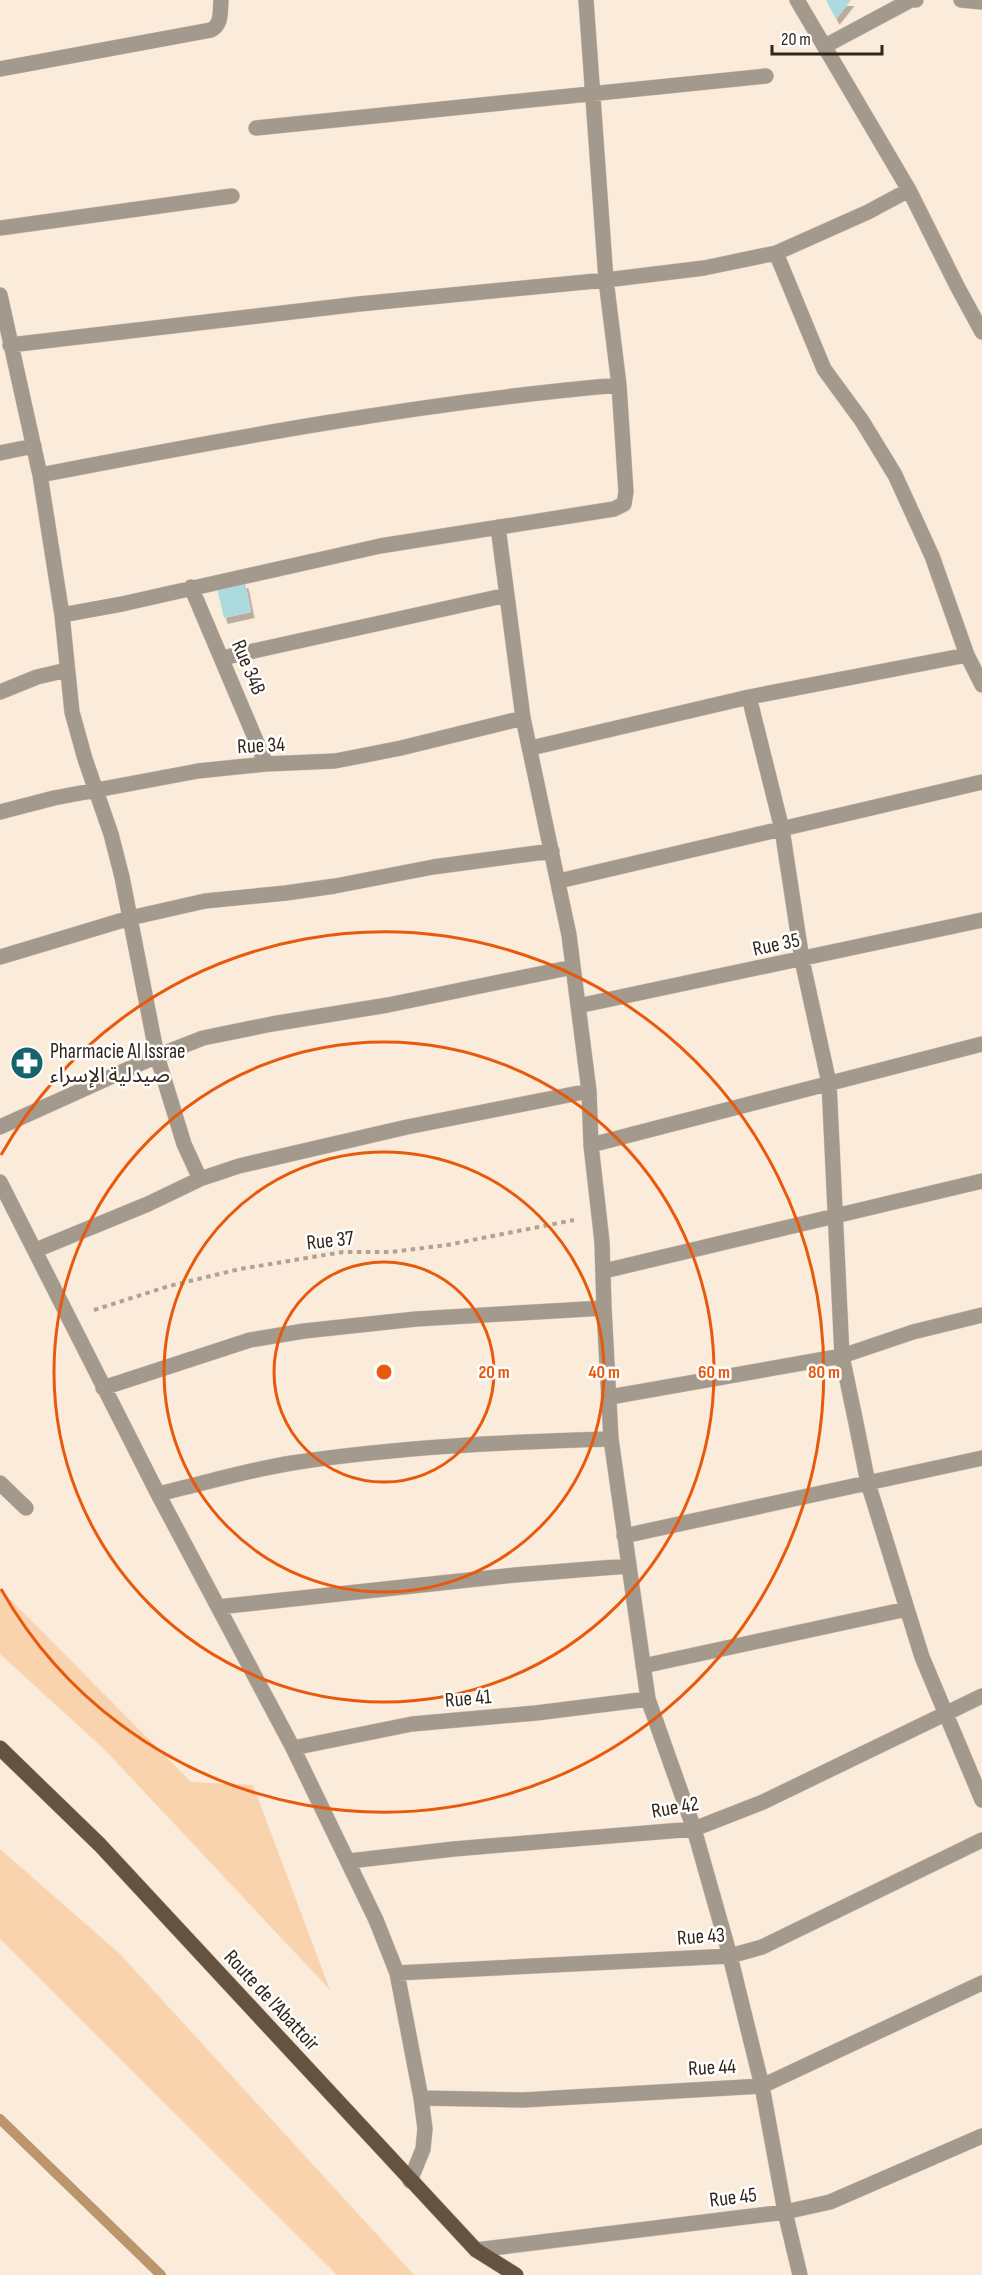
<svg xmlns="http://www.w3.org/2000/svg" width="982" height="2275" font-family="'Sofia Sans Condensed','Noto Sans Arabic',sans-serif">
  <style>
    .green { fill: #f9d3ad }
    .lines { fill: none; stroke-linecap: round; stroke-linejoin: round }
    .stream { stroke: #bb956c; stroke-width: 10 }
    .building { fill: #addadf; filter: url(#shadow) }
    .lane-casing { stroke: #d7c8b8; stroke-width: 16 }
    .street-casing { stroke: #d7c8b8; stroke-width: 16 }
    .primary-casing { stroke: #d7c8b8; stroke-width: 16 }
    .path { stroke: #b1a294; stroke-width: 4; stroke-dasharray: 4.5 4.5; stroke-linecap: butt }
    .lane { stroke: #a4998d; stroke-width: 15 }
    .street { stroke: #a4998d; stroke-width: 15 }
    .primary { stroke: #66533f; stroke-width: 15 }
    .ring { fill: none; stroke: #e8590c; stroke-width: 3 }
    .labels { text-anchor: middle; stroke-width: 5; stroke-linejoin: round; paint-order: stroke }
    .street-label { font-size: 21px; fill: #31261c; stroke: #fff }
    .poi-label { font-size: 21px; fill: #31261c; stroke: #fff; text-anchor: start }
    .centre { fill: #e8590c; stroke: #fff; stroke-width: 3 }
    .ring-label { font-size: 18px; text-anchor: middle; font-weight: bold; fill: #e8590c; stroke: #fff; stroke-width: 5; stroke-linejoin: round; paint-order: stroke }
  </style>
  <defs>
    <filter id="shadow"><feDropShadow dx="3.5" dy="6" stdDeviation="0" flood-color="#0004"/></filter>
  </defs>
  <rect width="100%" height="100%" fill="#fbebda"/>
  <path class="green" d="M0,1589L191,1782L253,1785L330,1990L104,1749L0,1654Z
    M0,1849L120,1954L414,2275H337L0,1939Z"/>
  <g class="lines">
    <path class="stream" d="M0,2119L161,2275"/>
  </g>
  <path class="building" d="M826,0H851L836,19Z
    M245,582L251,612L224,618L217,588Z"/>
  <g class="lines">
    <defs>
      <path id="lane" d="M0,1483L26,1508"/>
      <path id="street" d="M797,0L909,190L957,286L982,332
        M961,0L982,2
        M825,46L911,0H916
        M0,69L211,30C222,25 220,11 221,0
        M256,128L766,76
        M0,228L232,196
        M776,253L824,369L862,421L895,475L932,556L967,655L982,685
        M0,295L40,475L62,615L72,712L85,759L111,834L122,877L157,1056L184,1144L200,1179
        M10,345L359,304L606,280L704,268L776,253L868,212L909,190
        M0,453L34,446
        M40,475C232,438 424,402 619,385
        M498,527L523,718L569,935L589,1091L591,1145L602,1242L604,1308L611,1439L648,1699L694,1829L730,1956L762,2086L785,2212L800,2275
        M191,587L266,764
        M62,615L122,604L380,546L614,509L624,504L626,492L619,385L606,280L586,0
        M222,658L507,595
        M0,692L37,677L67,670
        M749,697L782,829L802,960L829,1083L842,1356L856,1423L868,1483L922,1657L982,1800
        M531,748L749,697L967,655
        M0,812L54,798L198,771L266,764L335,761L401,748L523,718
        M559,881L982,782
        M0,957L130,918L205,901L286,893L335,886L433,867L552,851
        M578,1006L982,920
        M0,1127L157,1056L203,1038L272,1024L388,1005L573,967
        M591,1145L982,1044
        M0,1182L158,1494L293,1748L376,1920L397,1973L421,2098L425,2129L423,2149L410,2181
        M36,1250L148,1204L200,1179L239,1166L407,1127L589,1091
        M604,1271L982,1181
        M103,1388L250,1340L304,1331L416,1319L604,1308
        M610,1397L842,1356L913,1332L982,1315
        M158,1494C202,1484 247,1470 292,1463C397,1447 505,1442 611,1439
        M624,1536L982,1458
        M218,1607L515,1575L628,1566
        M643,1666L907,1609
        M293,1748L412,1724L536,1713L648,1699
        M349,1861L454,1849L694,1829L763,1802L982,1696
        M397,1973L730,1956L762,1947L982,1840
        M421,2098L523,2100L762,2086L982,1983
        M476,2250L785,2212L830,2202L982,2136"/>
      <path id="primary" d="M0,1748L100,1845L476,2250L516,2275"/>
    </defs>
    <use href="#lane" class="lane-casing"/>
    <use href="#street" class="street-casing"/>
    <use href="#primary" class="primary-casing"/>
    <path class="path" d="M94,1310L169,1286L240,1269L343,1252H391L447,1245L574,1220"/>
    <use href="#lane" class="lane"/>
    <use href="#street" class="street"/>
    <use href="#primary" class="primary"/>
  </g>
  <g class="ring">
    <circle cx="384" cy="1372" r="110"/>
    <circle cx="384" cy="1372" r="220"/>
    <circle cx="384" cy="1372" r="330"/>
    <path d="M1 1155A440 440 0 1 1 1 1589"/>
  </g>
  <defs>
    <symbol id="pharmacy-disc" viewBox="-11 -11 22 22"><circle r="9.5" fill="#16636c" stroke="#fff"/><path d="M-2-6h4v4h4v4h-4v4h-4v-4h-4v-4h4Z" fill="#fff"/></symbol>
  </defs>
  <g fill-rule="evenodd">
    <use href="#pharmacy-disc" x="8" y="1044" width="38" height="38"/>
  </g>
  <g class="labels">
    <g class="street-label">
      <text transform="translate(249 667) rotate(67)" y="7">Rue 34B</text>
      <text transform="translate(261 745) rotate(-3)" y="7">Rue 34</text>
      <text transform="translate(776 944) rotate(-12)" y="7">Rue 35</text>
      <text transform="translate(330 1240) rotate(-6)" y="7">Rue 37</text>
      <text transform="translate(468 1698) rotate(-5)" y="7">Rue 41</text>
      <text transform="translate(675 1807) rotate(-10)" y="7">Rue 42</text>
      <text transform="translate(701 1936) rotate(-4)" y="7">Rue 43</text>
      <text transform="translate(272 2000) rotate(47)" y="7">Route de l’Abattoir</text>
      <text transform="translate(712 2067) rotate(-3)" y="7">Rue 44</text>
      <text transform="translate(733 2197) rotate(-7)" y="7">Rue 45</text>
    </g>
    <g class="poi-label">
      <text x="50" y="1058">Pharmacie Al Issrae<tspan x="50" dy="24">صيدلية الإسراء</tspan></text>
    </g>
  </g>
  <circle cx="384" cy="1372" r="9" class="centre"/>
  <g class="ring-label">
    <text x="494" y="1378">20 m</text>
    <text x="604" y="1378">40 m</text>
    <text x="714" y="1378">60 m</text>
    <text x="824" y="1378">80 m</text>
  </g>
  <path d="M772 45v9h110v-9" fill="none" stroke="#31261c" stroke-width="3"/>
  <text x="781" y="45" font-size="18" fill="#31261c" stroke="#ffffff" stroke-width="4.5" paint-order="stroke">20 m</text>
</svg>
